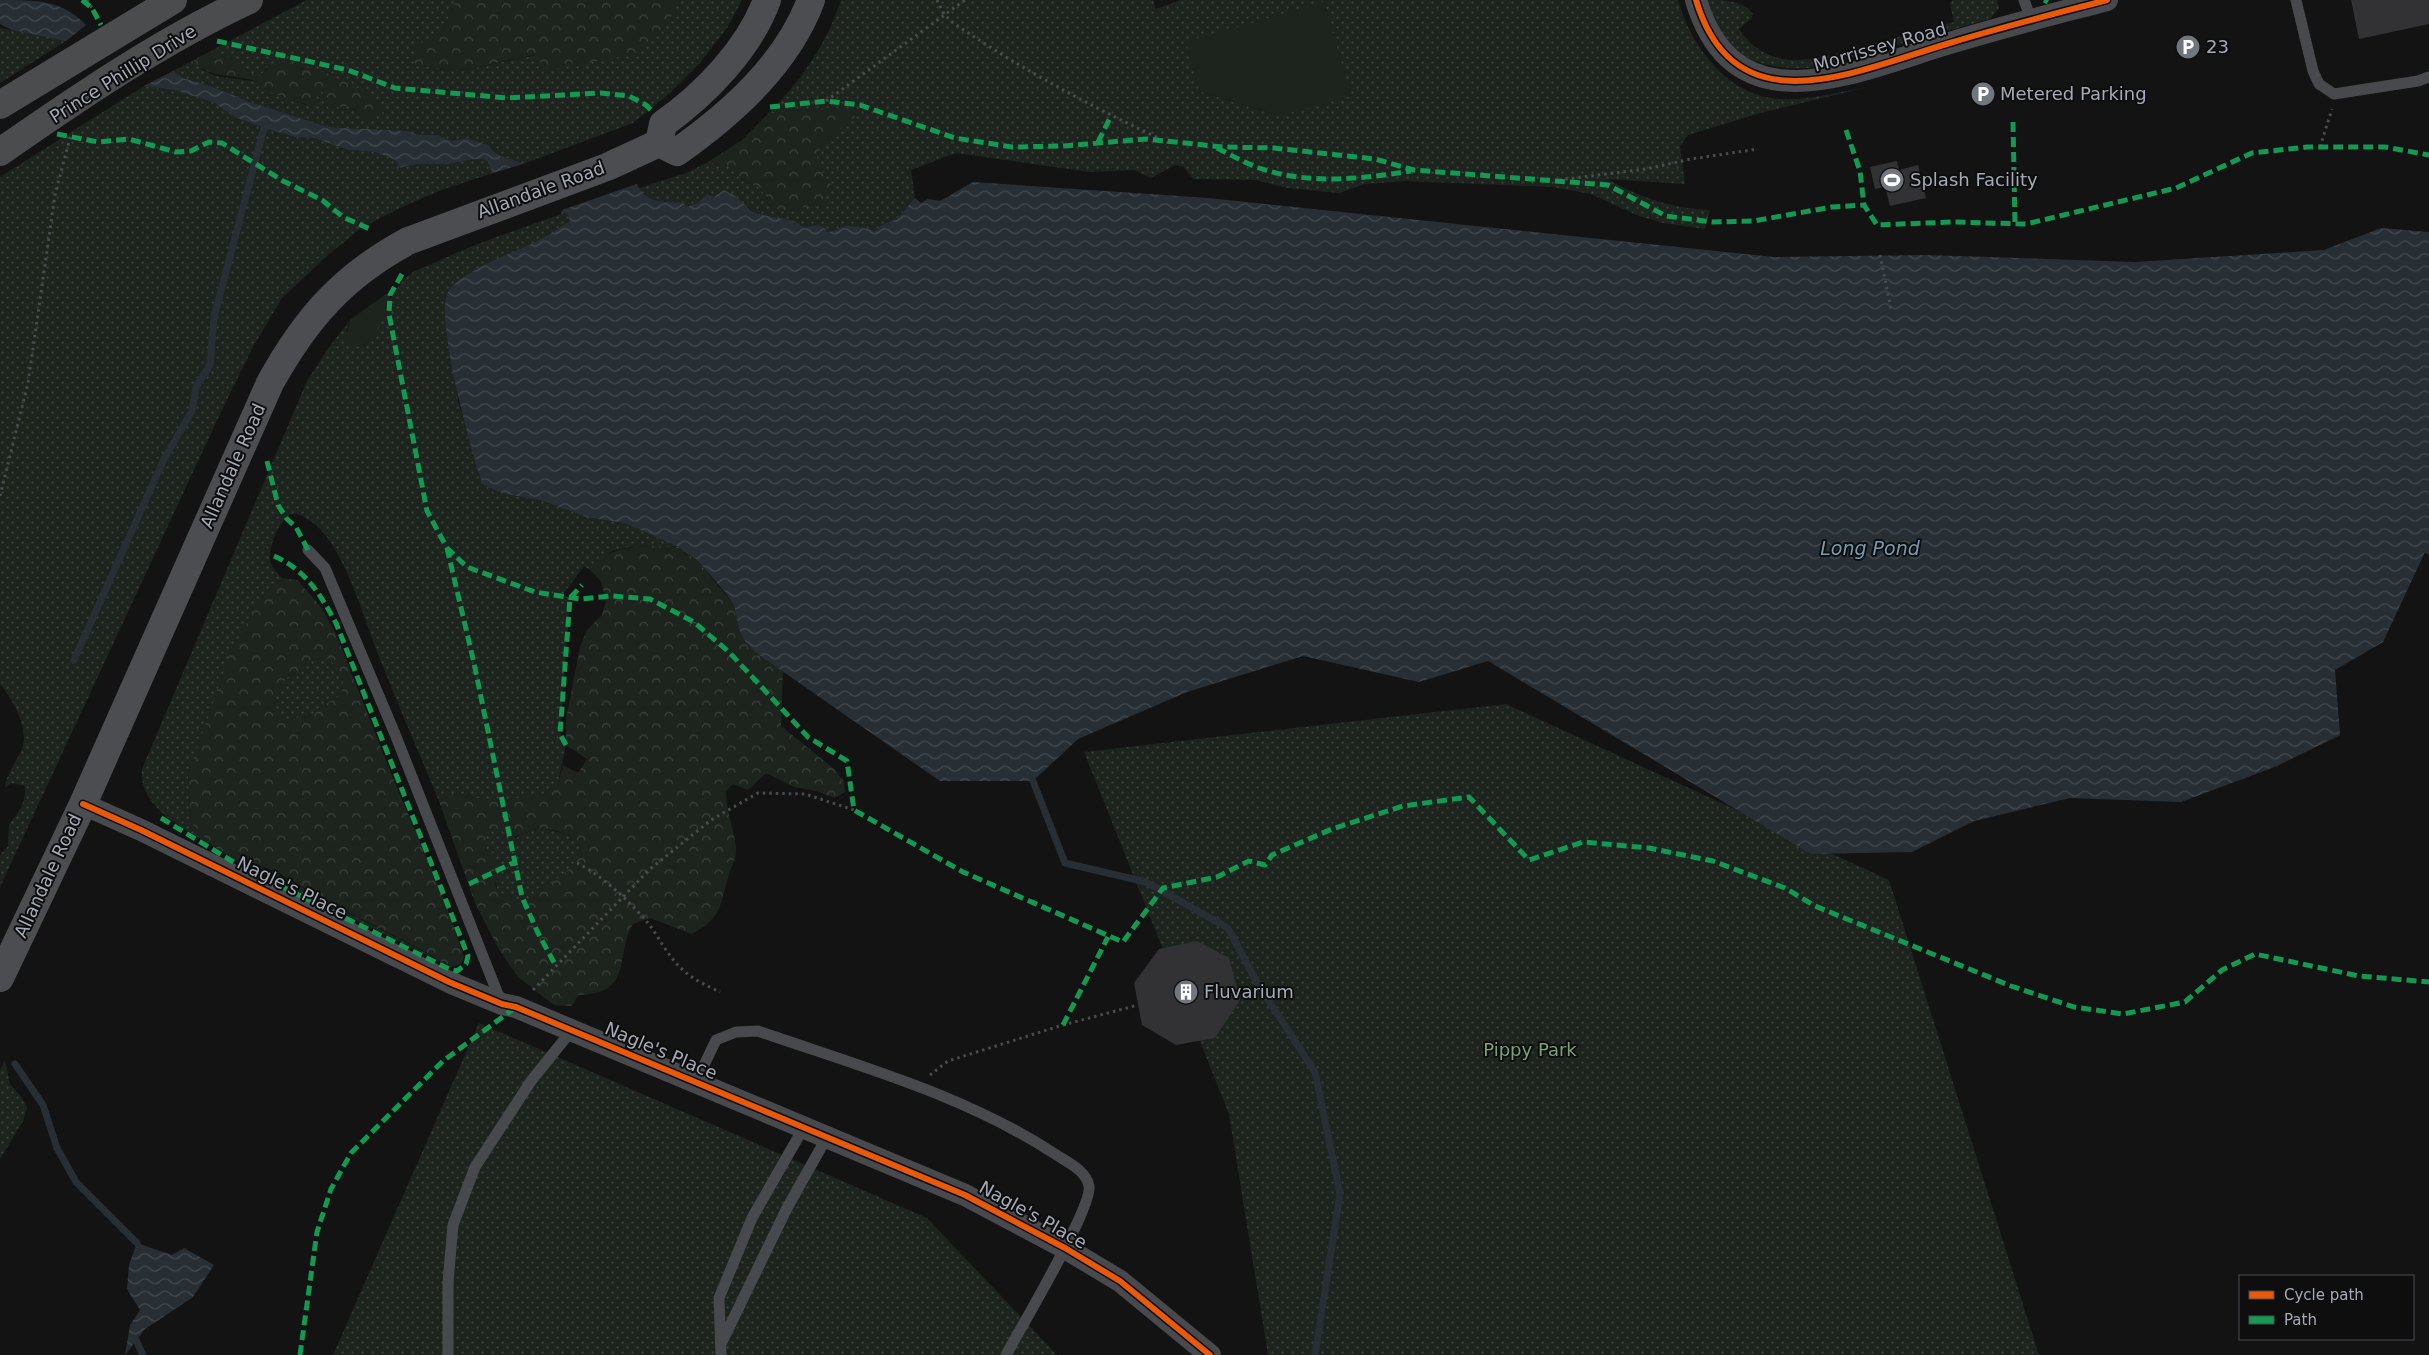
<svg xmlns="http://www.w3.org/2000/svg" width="2429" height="1355" font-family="'DejaVu Sans',sans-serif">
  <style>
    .grass { fill: url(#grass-dots); fill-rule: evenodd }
    .forest { fill: url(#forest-crowns); fill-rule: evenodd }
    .garden { fill: #1d241e }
    .water { fill: url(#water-waves) }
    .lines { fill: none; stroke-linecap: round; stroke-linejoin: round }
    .stream { stroke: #272f35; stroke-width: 7 }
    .building { fill: #323234 }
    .path { stroke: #494b4e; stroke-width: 3; stroke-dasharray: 2.5 4; stroke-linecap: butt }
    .service { stroke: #48494c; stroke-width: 11 }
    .minor { stroke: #48494c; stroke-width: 22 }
    .secondary { stroke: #4c4d50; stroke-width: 28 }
    .primary { stroke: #4a4c4e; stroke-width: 28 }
    .quiet { stroke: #139951; stroke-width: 5; stroke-dasharray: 10 5; stroke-linecap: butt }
    .cycleway-casing { stroke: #0e0e0f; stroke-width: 9 }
    .cycleway { stroke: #e8590c; stroke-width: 6 }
    .labels { text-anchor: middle; stroke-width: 4; stroke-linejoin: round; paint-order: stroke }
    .street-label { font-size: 18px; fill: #a4aab5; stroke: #0e0e0f }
    .poi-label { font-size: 18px; fill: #a4aab5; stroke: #0e0e0f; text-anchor: start }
    .park-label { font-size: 18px; fill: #7ba07b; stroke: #0e0e0f }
    .water-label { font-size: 19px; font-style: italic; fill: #7a99b1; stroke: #0e0e0f }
  </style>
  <defs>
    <pattern id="grass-dots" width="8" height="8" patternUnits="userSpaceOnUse" patternTransform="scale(1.25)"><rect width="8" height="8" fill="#1d241e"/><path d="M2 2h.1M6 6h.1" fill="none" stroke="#3b413c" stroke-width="1.8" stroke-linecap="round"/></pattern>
    <pattern id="forest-crowns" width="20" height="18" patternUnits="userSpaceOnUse" patternTransform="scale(1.25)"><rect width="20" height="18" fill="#1d241e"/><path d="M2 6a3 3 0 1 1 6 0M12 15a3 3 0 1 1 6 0" fill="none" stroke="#3b413c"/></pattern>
    <pattern id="water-waves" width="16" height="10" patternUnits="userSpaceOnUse" patternTransform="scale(1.25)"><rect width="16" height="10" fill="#272f35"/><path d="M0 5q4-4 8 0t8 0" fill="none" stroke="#434a50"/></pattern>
  </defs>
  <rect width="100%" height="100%" fill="#131314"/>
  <path class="grass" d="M307,0H456L443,30L415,47V65L460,71L665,28L680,0H742L727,28L699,64L669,94L633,123L523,164C512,158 493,157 489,145L466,138L452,141L438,135H418L406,131L328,127L253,103L207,85L183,78L173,71ZM229,57L251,75H261L268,67L384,111L361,119L349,106L329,108L325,103L322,89L318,88L306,105L273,93L257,82L216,76L201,69Z
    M841,0H1153L1156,9L1181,0H1678C1691,46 1727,96 1780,99C1807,101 1836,92 1864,88L1760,113L1688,135L1680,146L1685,184L1607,179C1639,197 1674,209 1710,210L1705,229L1663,223L1639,216L1591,194L1552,187L1405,181L1365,184L1339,193L1288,188L1255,180L1193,179L1184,167L1175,165L1151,178L1134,170L1089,172L956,153L911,170L915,198C908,204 904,214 896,219C887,224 884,222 875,231C865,228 852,226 842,228C836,229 833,232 826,232L818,225L804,227L794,221L754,213L749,207L706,194L697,203L687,207L682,202C668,203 645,202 639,188L686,173L708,162L728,166L743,180L760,188L767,199L788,211L823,203L824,196L831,185L817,165V154L827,140L855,117L853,109L822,108L768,114C800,82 827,44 841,0ZM1187,42L1279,116L1199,91Z
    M1706,0C1725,0 1742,0 1753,14L1751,19L1739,29C1772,78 1822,57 1868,45C1897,37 1925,30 1954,22L1950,4L1952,0H1997L1999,8L1990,19L1818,67C1783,71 1745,66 1722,36C1715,26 1711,11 1706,0Z
    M0,28L62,39L66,41L0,83Z
    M144,86L174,90L213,102L234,117L264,128L295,137L314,138L348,150L375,152L395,160L400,168C422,161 436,167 455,163C468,161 471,158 486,160L493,173L444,189L402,207L361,228L327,256L282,298L253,347L220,414L0,887V855L8,846L9,824C20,812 26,802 25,786L11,783L5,788C7,772 16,763 22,749C30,729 12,699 0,684V177Z
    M562,210L568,215L570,221L534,243L471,272L448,291L458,401L483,485L502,493L543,501L586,517L624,523L677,546L697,560L677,548L657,546L629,547L612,551L590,570L584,566L562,596L570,598L560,733L566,745L557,787L538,797H524L495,801L452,794L439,801C420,755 400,710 382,664C366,626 344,541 309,520C304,517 298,513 292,514C280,517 268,548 270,560C271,567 277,573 282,578L260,599L188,774L191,823L213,846C185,828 138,808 142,769L307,381L327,350L350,320L346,331L364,347C382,324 388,293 408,276C414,270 424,267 432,264C473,244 518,230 561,214Z
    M328,658C341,670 346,678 341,695L319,708L311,716L288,719L279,713L274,704L275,692L288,677L302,672L312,660Z
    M1506,704L1889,880L2039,1355H1268L1229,1114L1084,752Z
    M484,829L504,831L516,838C522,834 529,830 537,829C550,828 586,837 581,855C576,871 544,890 530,900H514L498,891C494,878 497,866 493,853L487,852Z
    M229,857C267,865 296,884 329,903C370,925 412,944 451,967Z
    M479,1023L927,1218L1057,1355H333Z
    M5,1060L10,1084L22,1098L27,1108L23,1121L0,1159V1070Z"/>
  <path class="forest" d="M456,0H680L665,28L635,54L549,70L533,55L460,71L415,65V47L443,30Z
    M213,52L229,57L251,74L261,75L277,60L324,72L368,93L385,111L370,120L361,119L349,106L329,108L325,103L322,89L318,88L316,105C305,105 281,97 271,92C266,89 261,83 255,81C231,74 214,79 192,62Z
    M822,108L853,109L855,117L827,140L817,154V165L831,185L824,196V203L788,211L774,208L760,188L743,180L728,166L708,162L742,140L768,114Z
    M657,546L677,548L697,560L734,605L739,629L783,672L781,726L833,768L844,781L845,792L835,798L816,791L794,787L766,773L748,790L733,784L726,791C726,811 734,829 736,848C737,858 732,865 729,874C720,904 723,917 692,934L650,918L633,924C614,957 634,994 578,995L572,1006L554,1005L518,977L498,948L475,903L439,801L452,794L495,801L524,797H538L557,787L563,765L578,773L587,759L566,745V719L580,647L587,630L602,615L606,601L601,581L590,570C611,547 627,547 657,546ZM485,829L504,831L506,836C519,839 524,831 536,829C552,827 580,836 582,853L576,858L577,863L530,900H514L498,891L495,884L502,875L493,853L487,852Z
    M282,578L297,580L321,607L336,634L391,773L445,902L464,957L461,964L451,967L422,950L330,903L277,872L247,861L229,857L213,846L191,823L188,774L230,654L260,599ZM328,658C341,670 346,678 341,695L319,708L311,716L288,719L279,713L274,703L275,692L288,677L302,672L312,660Z"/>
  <path class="garden" d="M1324,2L1351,96L1279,116L1199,91L1186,42Z
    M386,294L390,295C389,314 375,332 364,347L350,346L345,341L350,320Z"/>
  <path class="water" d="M0,0C37,0 62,0 86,25L66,41L12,30L0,24Z
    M173,71L183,78L207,85L253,103L328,127L407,131L418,135H438L452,141L466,138L489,145C493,157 512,158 523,164L493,173L486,160C471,158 468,161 455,163C435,167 422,161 400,168L395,160L375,152L348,150L314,138L295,137L264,128L234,117L213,102L174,90L144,86Z
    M973,182L1208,198L1774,257L1926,255L2135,262L2324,250L2381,228L2429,232V550H2426L2383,642L2335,670L2340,735L2277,766L2181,802L2070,798L1974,821L1912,852L1811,854L1488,661L1419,682L1303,656L1187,692L1078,739L1033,781H940L755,652L745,641L739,629L734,605L725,592L697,560L677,546L624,523L586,517L543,501L502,493L483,485C472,455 434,317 448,292C459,272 513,253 533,243C546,237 558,228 570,221L568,215L562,210L637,184C644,202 664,203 682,202L687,207L697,203L707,194L714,197L724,190L735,196L754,213L794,221L804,227L818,225L826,229V232C833,232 836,229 842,227C853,225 865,228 875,231C884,222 887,224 896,219C904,214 908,204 915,198L921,203L928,199L940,201Z
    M137,1243L172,1255L184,1248L214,1265L193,1297L145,1329L125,1355L130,1325L140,1310L127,1289L129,1265Z"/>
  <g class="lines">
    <path class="stream" d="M2426,549L2429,551
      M74,660L164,459L192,411L196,387L210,365L214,317L264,128
      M1033,781L1065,863L1146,882L1228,928L1256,981L1315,1072L1340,1194L1315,1355
      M15,1064L43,1105L57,1148L76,1182L137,1243
      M136,1340L143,1355"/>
  </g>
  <path class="building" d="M2351,0H2429V24L2359,39Z
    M1897,161L1899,170L1918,165L1926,198L1890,206L1885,187L1875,189L1870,167Z
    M1197,941L1229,958L1240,1000L1215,1038L1176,1045L1142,1025L1134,983L1159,949Z"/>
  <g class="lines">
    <path class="path" d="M87,0L92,8
      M937,0L944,14L952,22C1022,70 1092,107 1169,143
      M826,101L965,0
      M2320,147L2332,109
      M1559,180L1646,169L1691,159L1758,149
      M1880,255L1891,309
      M0,496L28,383L55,195L71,134
      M577,863C603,876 629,901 648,923C659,937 667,955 680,967C691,979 706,985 720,992
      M533,990L649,870L711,820L758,793L805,794L854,810
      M930,1075L948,1061L1063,1025L1138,1005"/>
    <path class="service" d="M2024,0L2031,19
      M2296,0L2313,71L2319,84L2334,94L2418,81L2429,77
      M308,550L325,568L395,734L501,1002
      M696,1082L716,1040L736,1032L758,1031C859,1066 965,1095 1055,1154C1067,1162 1086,1170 1089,1186C1093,1207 1020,1329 1006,1355
      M721,1344L787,1208L827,1137
      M448,1355V1282L453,1225L475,1167L531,1081L572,1030
      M721,1355L719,1298L752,1218L804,1127"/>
    <path class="minor" d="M1696,0C1735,131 1858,70 1950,43C2002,27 2054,14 2107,0
      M83,804L141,830L449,982L502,1004L516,1007L965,1195L1065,1248L1120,1281L1210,1355"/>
    <path class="secondary" d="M659,143L663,124C705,94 749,49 767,0
      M0,978L83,804L270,383C306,318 343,276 408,241L607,167L659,143L677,152C732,113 787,64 811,0"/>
    <path class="primary" d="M0,105L173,0
      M0,152C79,97 161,41 249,0"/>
    <path class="quiet" d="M82,0L92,8L101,25
      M2044,0L2048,2
      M217,41L348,70L395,88L507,98L601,93L629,96L646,105L653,112
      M770,107L826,101L860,105L955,138L1012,147L1063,146L1146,139L1223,147L1274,148L1375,159L1414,170L1608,185L1666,216L1713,222L1754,221L1832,207L1864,205
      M2013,122L2015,224
      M1846,130L1860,171L1864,205L1877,225L1952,222L2026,224L2176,188L2252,153L2307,147H2385L2429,155
      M57,134L98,142L129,139L176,152L191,151L209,142L222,143L283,181L322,200L343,217L372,230
      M1098,142L1111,116
      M1217,148C1231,155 1245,163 1259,168C1308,185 1361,179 1411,171
      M402,274L390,295L389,314L427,511L447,548L467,567L535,592L580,599L612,596L650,599L694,622L729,652L808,737L847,761L854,810L963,872L1123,942L1163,888L1217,877L1249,861L1265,865L1272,855L1332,829L1403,806L1469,797L1529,860L1583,842L1649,848L1713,861L1785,888L1815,906L2011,986L2074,1007L2123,1014L2185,1002L2222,970L2255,954L2359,976L2429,982
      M267,461L278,505L287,519L296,527L308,550
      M447,548L474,663L522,897L538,933L556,966
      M566,745L560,734L570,598L582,585
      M161,818L240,866L449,969L457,971L466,964L468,956L336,623C320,594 306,570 274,556
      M469,884L515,862
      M1063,1025L1108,937
      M300,1355L317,1232L331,1189L351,1153L443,1061L516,1007"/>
    <defs>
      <path id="cycleway" d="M1696,0C1735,131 1858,70 1950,43C2002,27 2054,14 2107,0
        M83,804L141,830L449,982L502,1004L516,1007L965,1195L1065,1248L1120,1281L1210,1355"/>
    </defs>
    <use href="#cycleway" class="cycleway-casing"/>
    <use href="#cycleway" class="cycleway"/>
  </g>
  <defs>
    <symbol id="parking-disc" viewBox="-11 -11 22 22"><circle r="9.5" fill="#71757d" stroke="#0e0e0f"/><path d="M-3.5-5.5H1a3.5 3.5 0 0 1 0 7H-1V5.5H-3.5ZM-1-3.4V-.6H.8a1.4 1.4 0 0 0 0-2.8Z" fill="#fff"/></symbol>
    <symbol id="stadium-disc" viewBox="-11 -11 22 22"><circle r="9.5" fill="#71757d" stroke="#0e0e0f"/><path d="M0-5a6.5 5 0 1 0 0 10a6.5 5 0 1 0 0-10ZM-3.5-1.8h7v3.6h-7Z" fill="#fff"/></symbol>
    <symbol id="building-disc" viewBox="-11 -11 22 22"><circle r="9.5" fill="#71757d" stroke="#0e0e0f"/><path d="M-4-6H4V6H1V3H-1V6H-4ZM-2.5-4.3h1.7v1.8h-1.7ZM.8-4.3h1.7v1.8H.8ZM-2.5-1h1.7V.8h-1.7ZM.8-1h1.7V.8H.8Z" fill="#fff"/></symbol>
  </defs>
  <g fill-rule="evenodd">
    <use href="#parking-disc" x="2174" y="33" width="28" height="28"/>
    <use href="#parking-disc" x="1969" y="80" width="28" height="28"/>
    <use href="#stadium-disc" x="1878" y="166" width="28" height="28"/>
    <use href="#building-disc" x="1172" y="978" width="28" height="28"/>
  </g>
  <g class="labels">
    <g class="street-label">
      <text transform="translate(1880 47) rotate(-16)" y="6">Morrissey Road</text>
      <text transform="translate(123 74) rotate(-32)" y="6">Prince Phillip Drive</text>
      <text transform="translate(541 190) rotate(-20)" y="6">Allandale Road</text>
      <text transform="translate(233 466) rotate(-66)" y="6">Allandale Road</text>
      <text transform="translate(48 876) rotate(-65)" y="6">Allandale Road</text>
      <text transform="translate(292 888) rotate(26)" y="6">Nagle's Place</text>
      <text transform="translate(661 1051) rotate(23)" y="6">Nagle's Place</text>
      <text transform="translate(1033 1215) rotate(29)" y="6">Nagle's Place</text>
    </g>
    <g class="poi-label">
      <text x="2206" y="53">23</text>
      <text x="2000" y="100">Metered Parking</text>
      <text x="1910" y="186">Splash Facility</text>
      <text x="1204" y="998">Fluvarium</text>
    </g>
    <g class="park-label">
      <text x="1530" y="1056">Pippy Park</text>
    </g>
    <g class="water-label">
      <text x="1870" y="555">Long Pond</text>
    </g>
  </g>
  <rect x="2239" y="1275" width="175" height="65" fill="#0e0e0f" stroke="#4a4c51"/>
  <rect x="2249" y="1291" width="25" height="8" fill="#e8590c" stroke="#4a4c51"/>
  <text x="2284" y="1300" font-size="15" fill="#a4aab5">Cycle path</text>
  <rect x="2249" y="1316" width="25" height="8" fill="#139951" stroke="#4a4c51"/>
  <text x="2284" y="1325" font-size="15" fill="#a4aab5">Path</text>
</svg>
